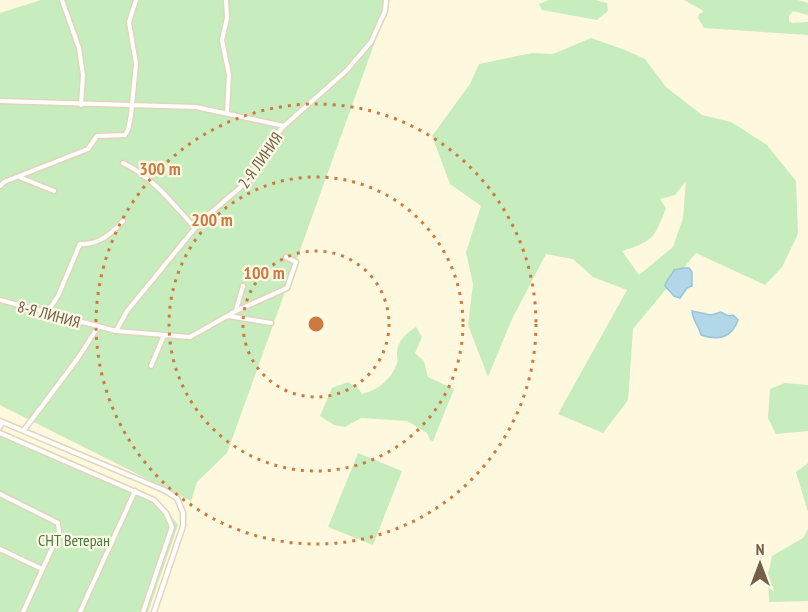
<svg xmlns="http://www.w3.org/2000/svg" width="808" height="612" font-family="'PT Sans Narrow',sans-serif">
  <style>
    .green { fill: #c7ecbd; fill-rule: evenodd }
    .water { fill: #b2d7e9; stroke: #97c5db; stroke-width: 1.5 }
    .lines { fill: none; stroke-linecap: round; stroke-linejoin: round }
    .street-casing { stroke: #e3d5ba; stroke-width: 7 }
    .street { stroke: #fff; stroke-width: 4 }
    .ring { fill: none; stroke: #ce793d; stroke-width: 3; stroke-dasharray: 3 6 }
    .labels { text-anchor: middle; stroke-width: 4.5; stroke-linejoin: round; paint-order: stroke }
    .street-label { font-size: 16px; fill: #765f45; stroke: #fffae7 }
    .park-label { font-size: 16px; fill: #437d3b; stroke: #fffae7 }
    .centre { fill: #ce793d; stroke: #fffae7; stroke-width: 3 }
    .ring-label { font-size: 18px; text-anchor: middle; font-weight: bold; fill: #ce793d; stroke: #fffae7; stroke-width: 4.5; stroke-linejoin: round; paint-order: stroke }
  </style>
  <rect width="100%" height="100%" fill="#fef8df"/>
  <path class="green" d="M41,0H390L227,453L197,482L191,501L0,405V13Z
    M549,0H595L607,3L608,11L597,20L542,10L539,4Z
    M684,0H798L808,3V15L793,11L789,16V21L792,23L808,22V35L704,28L698,18L699,14L703,12L702,10Z
    M591,38L625,50L645,59L666,87L702,115L731,122L767,145L796,181L798,234L782,267L765,285L696,253L633,329L628,400L603,433L558,414L627,290L593,277L573,259L546,254L512,319L488,377L468,325L473,284L466,252L481,206L450,184L432,136L470,84L479,64L532,53L553,54ZM686,181L683,218L673,247L639,275L622,251C653,241 654,239 666,208L660,199L675,195Z
    M416,327L422,337L415,353L424,361L428,377L454,389L433,441L430,440L427,433L407,421L361,418L345,427L334,425L320,416L332,388L348,382L358,388L362,394C378,390 392,379 397,363C398,359 397,358 397,353C397,342 406,333 416,327Z
    M785,383L808,385V431L776,434L768,418L770,389Z
    M0,431L158,499L178,525L148,612H0Z
    M358,453L402,471L373,545L328,527Z
    M808,463V512L796,472Z
    M808,529V601L769,602L768,574L772,556L803,538Z"/>
  <path class="water" d="M684,268H689L692,272V286L687,288L680,298L674,296L665,286C666,279 672,276 674,270Z
    M692,311L711,315L721,312L728,316L733,315L738,320C732,338 718,341 701,335C699,326 692,319 692,311Z"/>
  <g class="lines">
    <defs>
      <path id="street" d="M62,0L79,48L83,75L81,105
        M226,0L227,18L222,40L229,75L227,112
        M0,101L196,107L284,126
        M123,163C153,177 173,204 195,228
        M19,177L54,191
        M0,186L4,182L88,149L97,136L125,135L128,130L131,115L136,64L129,22L136,0
        M0,300L116,331L127,311L200,222L249,180L270,142L284,126L346,71L371,42L385,11L386,0
        M236,310L243,286
        M47,313L58,296L80,244C99,245 111,234 123,221
        M228,316L271,323
        M116,331L190,337L236,311L287,288L296,262L286,257
        M151,366L164,335
        M0,421L164,490L177,498L183,513V526L154,612
        M0,427L2,422
        M24,430L78,358L98,327
        M0,433L154,500L166,513L172,527L143,612
        M0,494L58,523L59,533L23,612
        M0,549L42,569
        M80,612L135,491"/>
    </defs>
    <use href="#street" class="street-casing"/>
    <use href="#street" class="street"/>
  </g>
  <g class="ring">
    <circle cx="316" cy="324" r="73"/>
    <circle cx="316" cy="324" r="147"/>
    <circle cx="316" cy="324" r="220"/>
  </g>
  <g class="labels">
    <g class="street-label">
      <text transform="translate(260 160) rotate(-55)" y="6">2-Я ЛИНИЯ</text>
      <text transform="translate(49 314) rotate(15)" y="6">8-Я ЛИНИЯ</text>
    </g>
    <g class="park-label">
      <text x="74" y="546">СНТ Ветеран</text>
    </g>
  </g>
  <circle cx="316" cy="324" r="9" class="centre"/>
  <g class="ring-label">
    <text x="160" y="175">300 m</text>
    <text x="212" y="226">200 m</text>
    <text x="264" y="279">100 m</text>
  </g>
  <g transform="translate(760 564)" stroke="#fffae7" stroke-width="4.5" paint-order="stroke">
  <path d="M0-4.5L10 22L0 15L-10 22Z" fill="#765f45"/>
  <text y="-9" font-size="16" font-weight="bold" text-anchor="middle" fill="#765f45">N</text>
  </g>
</svg>
